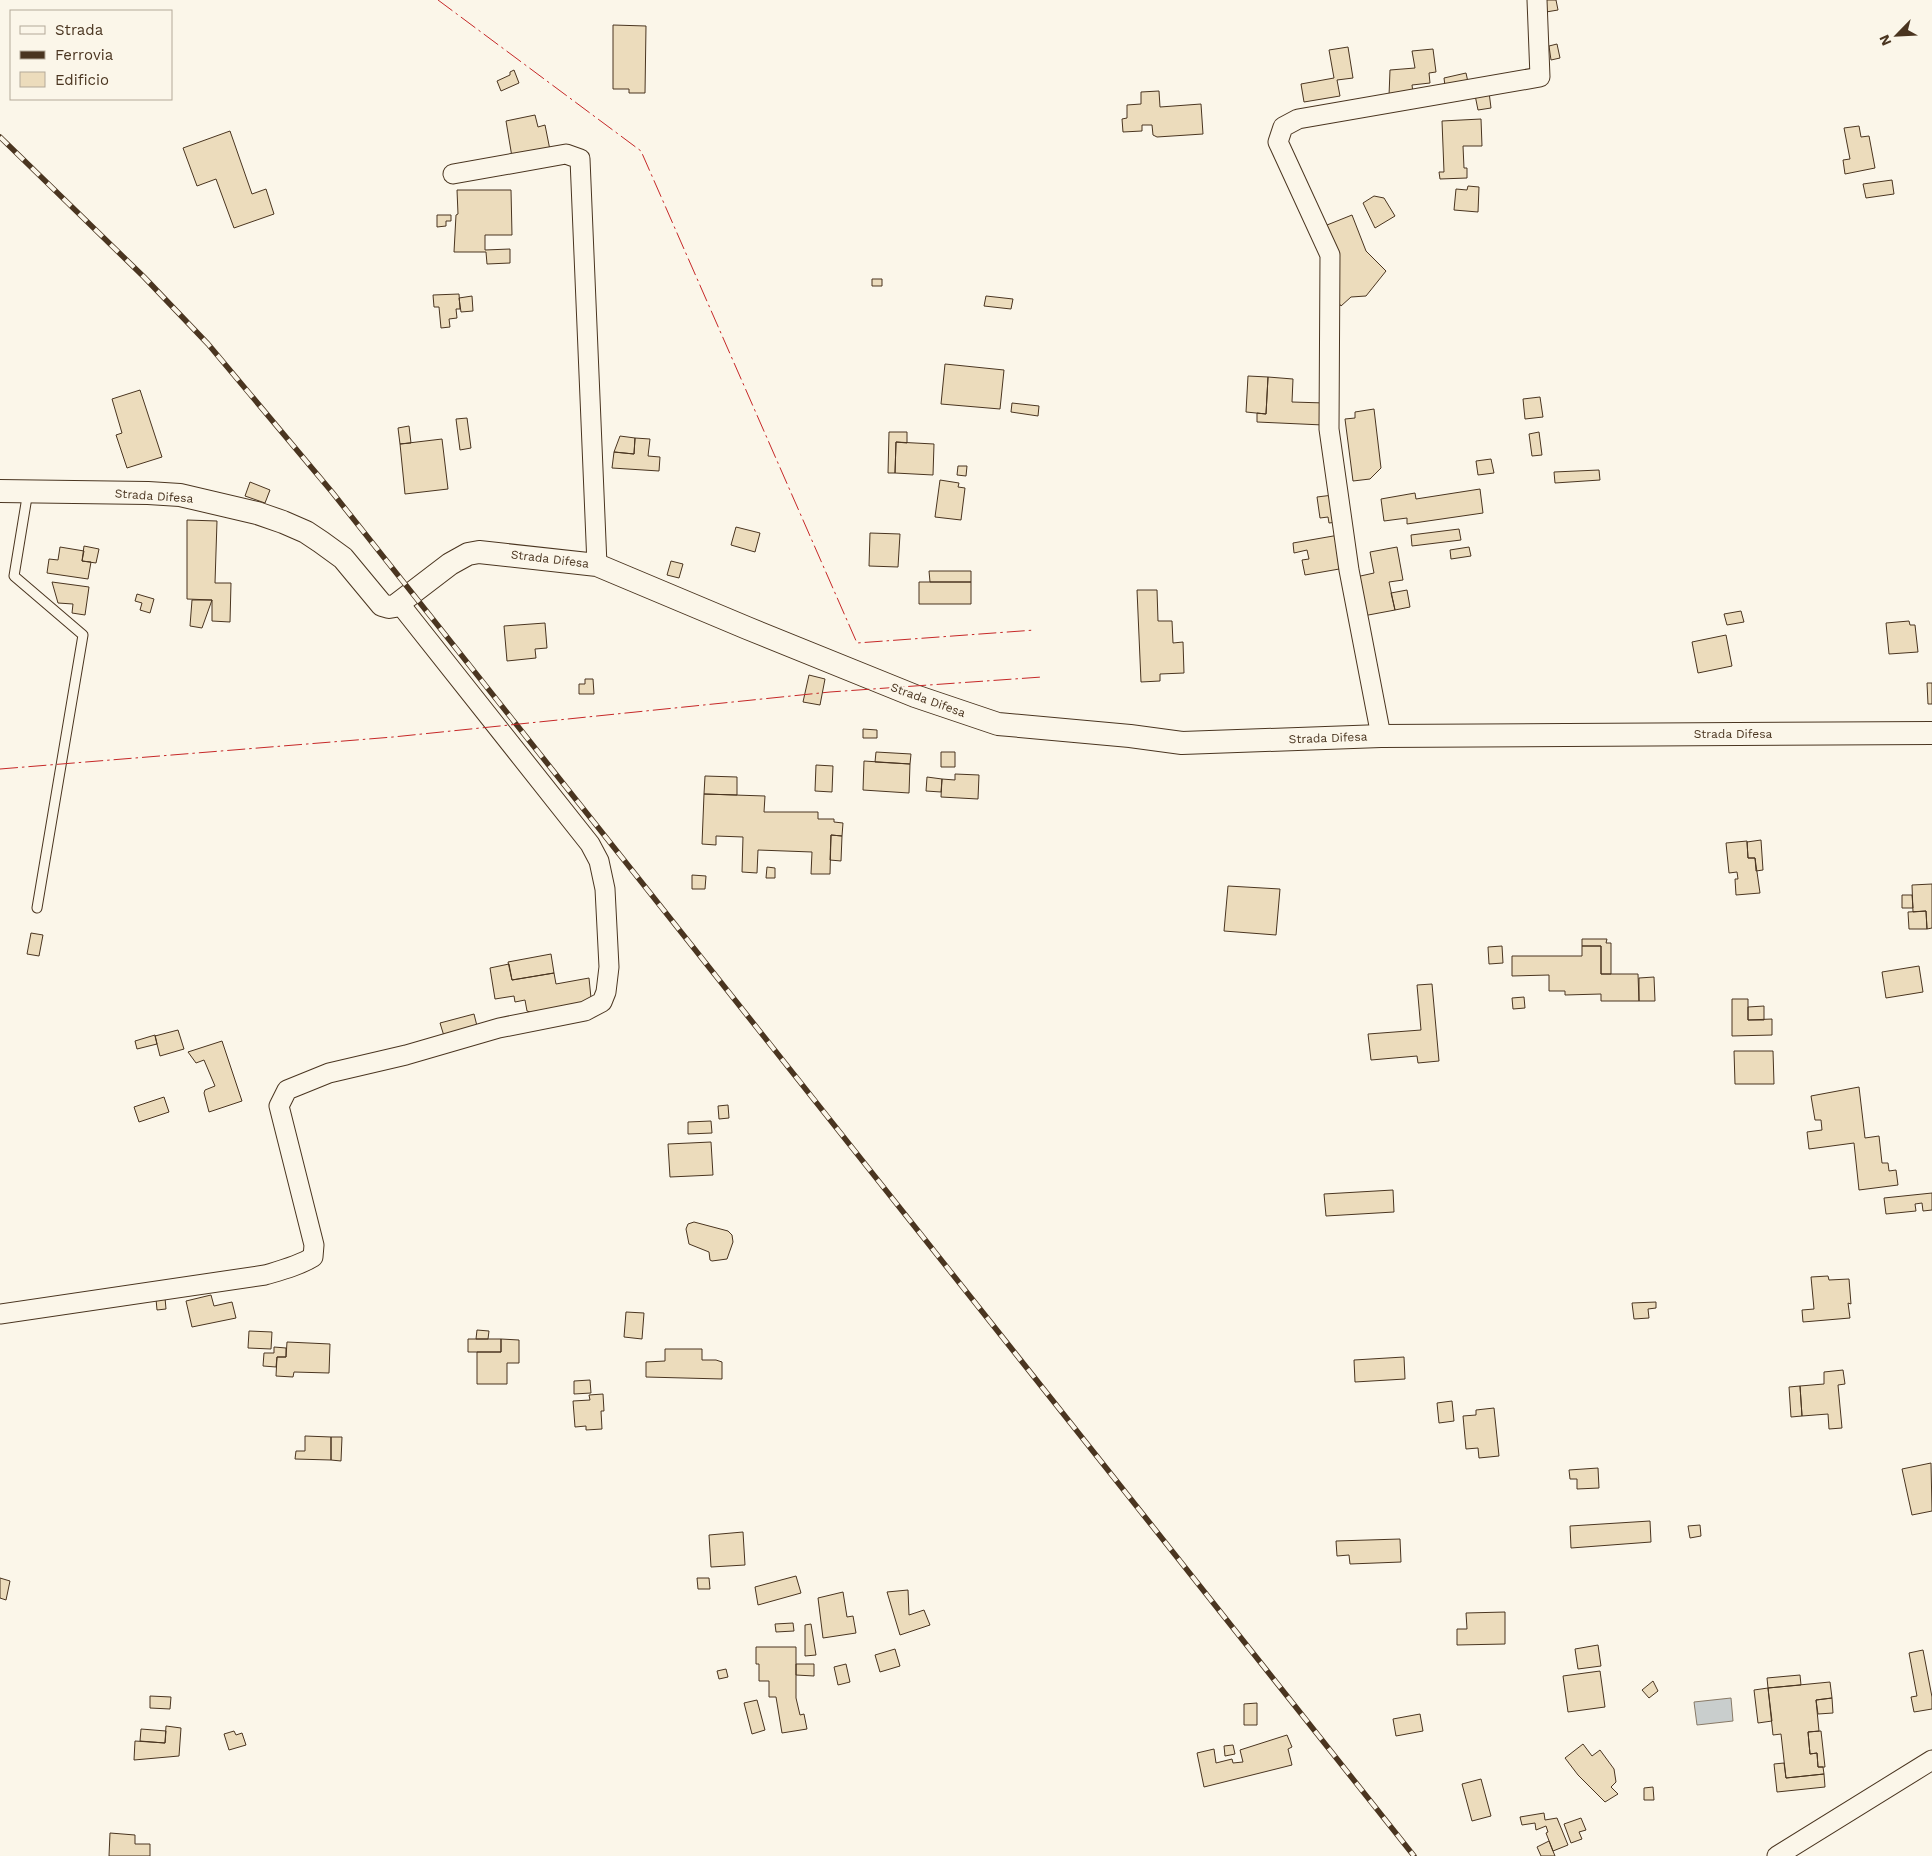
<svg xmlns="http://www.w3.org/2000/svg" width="1932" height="1856" font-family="'Work Sans',sans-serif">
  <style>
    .water { fill: #c9cecd; stroke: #887966 }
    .building { fill: #ecdcbc; stroke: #4a3520 }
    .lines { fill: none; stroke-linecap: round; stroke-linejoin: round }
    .service-casing { stroke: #4a3520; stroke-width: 11 }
    .minor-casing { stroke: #4a3520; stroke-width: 21 }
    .tertiary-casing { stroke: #4a3520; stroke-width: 24 }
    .service { stroke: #fbf6e9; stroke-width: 9 }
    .minor { stroke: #fbf6e9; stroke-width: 19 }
    .tertiary { stroke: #fbf6e9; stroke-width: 22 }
    .rail-casing { stroke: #4a3520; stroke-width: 5.5 }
    .rail { stroke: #fbf6e9; stroke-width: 4; stroke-dasharray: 11; stroke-linecap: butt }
    .power { stroke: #c62828; stroke-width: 1; stroke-dasharray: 18 4 2.5 4; stroke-linecap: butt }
    .labels { text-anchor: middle; stroke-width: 4; stroke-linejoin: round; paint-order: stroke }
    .street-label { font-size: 12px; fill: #4a3520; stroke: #fbf6e9 }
  </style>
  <rect width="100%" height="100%" fill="#fbf6e9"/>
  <path class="water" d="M1731,1698L1733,1721L1697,1725L1694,1702Z"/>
  <path class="building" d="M1544,0H1556L1558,10L1546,12Z
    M613,25L646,26L645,93H629V89H613Z
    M1557,44L1560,58L1551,60L1549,46Z
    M1348,47L1353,78L1337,80L1340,96L1304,102L1301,84L1334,78L1329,50Z
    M1433,49L1436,72L1429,73L1430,83L1412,85L1413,93L1389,96L1390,70L1415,68L1412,51Z
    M514,70L519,83L501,91L497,81L510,75V72Z
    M1466,73L1468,82L1445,86L1444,78Z
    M1159,91L1160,107L1201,104L1203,134L1157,137L1153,135L1152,125H1142V131L1123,132L1122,119L1127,118V105L1141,104V92Z
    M1489,92L1491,108L1478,110L1475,95Z
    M535,115L538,127L545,125L550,150L512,157L506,121Z
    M1481,119L1482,146H1463L1464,168H1467V178L1440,179L1439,172H1444L1442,121Z
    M1859,126L1861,137L1869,136L1875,168L1845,174L1843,160L1850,159L1844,128Z
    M230,131L252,194L266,189L274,214L234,228L216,179L197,186L183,148Z
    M1892,180L1894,194L1866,198L1863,184Z
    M1468,186L1479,187L1478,212L1454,210L1456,189L1467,190Z
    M457,190H511L512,235H485V250L510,249V263L487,264L486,252H454L456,215L458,214Z
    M1374,196L1384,198L1395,216L1375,228L1363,203Z
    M437,215H451V221H446V226L437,227Z
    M1352,215L1366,251L1386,271L1366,296L1351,297L1341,306L1336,299L1322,227Z
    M872,279H882V286H872Z
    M459,294L460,309H456L457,318L449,319L450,327L441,328L439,307H434L433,295Z
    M472,296L473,311L461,312L459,298Z
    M986,296L1013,299L1011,309L984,306Z
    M945,364L1004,370L1000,409L941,404Z
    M1248,376L1268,377L1266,414L1246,412Z
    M1268,377L1293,379L1292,402L1325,403L1323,425L1257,422V413L1266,414Z
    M140,390L162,457L127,468L116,435L122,433L112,399Z
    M1540,397L1543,417L1525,419L1523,399Z
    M1012,403L1039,406L1038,416L1011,412Z
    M1374,409L1381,468L1370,479L1353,481L1345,419L1355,418V412Z
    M467,418L471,448L460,450L456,419Z
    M409,426L411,443L400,444L398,428Z
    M889,432H907V443L896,442L895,473H888Z
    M1539,432L1542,455L1532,456L1529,434Z
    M620,436L635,438L634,454L614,452Z
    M635,438L650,439L648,456L660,457L659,471L612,468L614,452L634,454Z
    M442,439L448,489L405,494L400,444Z
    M896,442L934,444L933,475L895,473Z
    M1491,459L1494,473L1478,475L1476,461Z
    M958,466H967L966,476L957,475Z
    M1599,470L1600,480L1555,483L1554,472Z
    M940,480L959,483L958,487L965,488L961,520L935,517Z
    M250,482L270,490L265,503L245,496Z
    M1480,489L1483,513L1407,524V518L1384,521L1381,499L1415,493L1416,499Z
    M1333,495L1337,522L1329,523L1328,517L1320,518L1317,497Z
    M187,520L217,521L215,583H231L230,622L212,621V600L187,599Z
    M736,527L760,533L755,552L731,545Z
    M1459,529L1461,540L1412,546L1411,535Z
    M870,533L900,534L898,567L869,566Z
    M1339,535L1345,568L1305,575L1302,560L1309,559L1307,550L1294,553L1293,543Z
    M84,546L99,549L96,563L82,561Z
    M60,547L84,551L82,561L91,562L88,579L47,573L49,559L58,560Z
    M1397,547L1403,580L1389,582L1395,610L1363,616L1356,577L1374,573L1370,552Z
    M1469,547L1471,556L1451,559L1450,550Z
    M671,561L683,564L679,578L667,575Z
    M929,571H971V582H930Z
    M52,582L89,587L85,615L72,613L73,604L58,603Z
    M919,582H971V604H919Z
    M1137,590H1157L1158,621H1172L1173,643L1183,642L1184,673L1160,674V681L1141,682Z
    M1407,590L1410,607L1395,610L1391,593Z
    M137,594L154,599L150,613L140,610L142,603L135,601Z
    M192,600H212L202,628L190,626Z
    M1741,611L1744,622L1727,625L1724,614Z
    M1909,621L1910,625H1915L1918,652L1889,654L1886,623Z
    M545,623L547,648L535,649L536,658L507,661L504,626Z
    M1726,635L1732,666L1698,673L1692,642Z
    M809,675L825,679L820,705L803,702Z
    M585,679H593L594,694H579V684H585Z
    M1927,683H1932V704H1928Z
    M863,729L877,730V738H863Z
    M876,752L911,754L910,764L875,762Z
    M941,752H955V767H941Z
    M864,761L910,764L909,793L863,790Z
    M816,765L833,766L832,792L815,791Z
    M955,774L979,775L978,799L941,797L942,779L955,780Z
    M705,776L737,777V795L704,794Z
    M927,777L942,779L941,792L926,791Z
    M704,794L765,796L764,812H818V819H834V822L843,823L842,836L831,835L830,874H811L812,852L758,850L757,873L742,872L743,837L716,836V845L702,844Z
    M831,835L842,836L841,861L830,860Z
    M1761,840L1763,870L1756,871L1755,858H1748L1747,842Z
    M1747,841L1748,858H1755L1760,893L1736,895L1735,879H1738L1737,872L1729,873L1726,843Z
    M767,867L775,868V878H766Z
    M692,875L706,876L705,889H692Z
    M1932,884V928L1927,929L1926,911L1913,912L1912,885Z
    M1228,886L1280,889L1276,935L1224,931Z
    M1902,895H1912L1913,908H1902Z
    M1926,911L1927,929H1909L1908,912Z
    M31,933L43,935L39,956L27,954Z
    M1582,939H1607L1606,943H1611V974H1601V946H1582Z
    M1502,946L1503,963L1489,964L1488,947Z
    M1582,946H1601V974H1638L1639,1001H1601V994L1565,995V991H1549V975L1512,976V956H1582Z
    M551,954L554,973L512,980L508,962Z
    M509,964L512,980L554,973L556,984L589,978L591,998L587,1007L531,1016L530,1012L527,1011L525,1000L515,1002L514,996L495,999L490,968Z
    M1919,966L1923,992L1886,998L1882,972Z
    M1654,977L1655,1001H1639V978Z
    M1432,984L1439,1061L1418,1063L1417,1056L1371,1060L1368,1034L1421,1030L1417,985Z
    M1524,997L1525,1008L1513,1009L1512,998Z
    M1732,999H1748V1020L1772,1019V1035L1732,1036Z
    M1764,1006V1020H1748V1007Z
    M474,1014L477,1026L444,1036L440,1023Z
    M178,1030L184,1049L160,1056L155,1036Z
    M155,1035L157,1044L137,1049L135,1041Z
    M222,1041L242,1101L209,1112L204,1093L205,1090L215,1086L204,1060L196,1063L188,1052Z
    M1734,1051H1773L1774,1084H1735Z
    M1859,1087L1865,1138L1879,1136L1882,1163H1888L1889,1171L1896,1170L1898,1185L1859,1190L1854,1143L1809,1149L1807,1132L1822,1130L1821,1120H1815L1811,1096Z
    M164,1097L169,1112L139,1122L134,1107Z
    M728,1105L729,1118L719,1119L718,1106Z
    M711,1121L712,1133L688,1134V1122Z
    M711,1142L713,1175L670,1177L668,1144Z
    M1393,1190L1394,1212L1326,1216L1324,1194Z
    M1932,1193V1210L1923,1211L1922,1203L1915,1204L1916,1211L1886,1214L1884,1198Z
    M694,1222L728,1231L732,1235L733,1242L727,1259L712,1261L710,1260L709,1252L689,1244L686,1229L688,1224Z
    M1828,1276L1829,1280L1849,1279L1851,1304L1848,1303L1850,1318L1803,1322L1802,1310L1814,1309L1811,1277Z
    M211,1295L214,1306L232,1302L236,1318L192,1327L186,1301Z
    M165,1298L166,1309L157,1310L156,1299Z
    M1656,1302V1308L1648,1309L1649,1318L1634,1319L1632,1303Z
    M626,1312L644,1313L642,1339L624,1337Z
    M477,1330L489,1331L488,1339H476Z
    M249,1331L272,1332L271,1349L248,1348Z
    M468,1339H501V1352H468Z
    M501,1339L519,1340V1363H507V1384H477V1352H501Z
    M287,1342L330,1344L329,1373L294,1372L293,1377L276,1376L277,1357H286Z
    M274,1347L286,1348V1357H277L276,1367L263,1366L264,1353H274Z
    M665,1349H702V1360H716L722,1362V1379L646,1377V1362L665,1361Z
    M1404,1357L1405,1379L1355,1382L1354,1360Z
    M1843,1370L1845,1384L1838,1385L1842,1428L1829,1429L1828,1414L1802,1416L1800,1386L1824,1384V1372Z
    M590,1380L591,1393L574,1394V1381Z
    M1800,1386L1802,1416L1791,1417L1789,1387Z
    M603,1394L604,1411H601L602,1429L586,1430V1426L575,1427L573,1401L590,1400L589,1395Z
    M1452,1401L1454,1421L1439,1423L1437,1403Z
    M1494,1408L1499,1456L1479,1458L1478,1448L1466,1449L1463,1416L1476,1415V1410Z
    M305,1436L331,1437V1460L295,1459L296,1451H305Z
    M331,1437H342L341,1461L331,1460Z
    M1931,1463L1932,1511L1912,1515L1902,1469Z
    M1598,1468L1599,1488L1577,1489V1479H1570L1569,1470Z
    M1650,1521L1651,1542L1571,1548L1570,1526Z
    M1700,1525L1701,1536L1690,1538L1688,1526Z
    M743,1532L745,1565L711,1567L709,1535Z
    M1400,1539L1401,1562L1350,1564L1349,1555L1337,1556L1336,1541Z
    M796,1576L801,1593L758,1605L755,1587Z
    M0,1578L10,1581L6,1600L0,1598Z
    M697,1578H709L710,1589H698Z
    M908,1590L909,1615L924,1610L930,1625L900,1635L887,1592Z
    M843,1592L847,1617L853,1616L856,1633L823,1638L818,1598Z
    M1505,1612V1644L1457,1645V1629H1467L1466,1613Z
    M793,1623L794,1631L776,1632L775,1624Z
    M811,1624L816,1655L805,1656V1625Z
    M1598,1645L1601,1666L1578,1669L1575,1649Z
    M756,1647H796V1698L800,1715L804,1714L807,1729L782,1733L776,1697H769V1681H759V1664H756Z
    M895,1649L900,1666L880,1672L875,1655Z
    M1923,1650L1932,1697V1709L1914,1712L1911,1697L1917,1696L1909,1653Z
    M796,1664H814V1676L796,1675Z
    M846,1664L850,1682L838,1685L834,1667Z
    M726,1669L728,1677L719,1679L717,1671Z
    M1600,1671L1605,1707L1568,1712L1563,1676Z
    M1800,1675L1801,1685L1768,1688L1772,1721L1758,1723L1754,1690L1768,1688L1767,1678Z
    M1653,1681L1658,1691L1649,1698L1642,1690Z
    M1830,1682L1832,1698L1816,1700L1819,1731L1808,1732L1810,1754L1817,1753L1818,1767H1823L1824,1774L1786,1778L1781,1734L1773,1735L1768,1688Z
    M150,1696L171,1697L170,1709L150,1708Z
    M1832,1698L1833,1713L1818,1714L1816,1700Z
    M757,1700L765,1730L752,1734L744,1703Z
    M1257,1703V1725H1244V1704Z
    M1420,1714L1423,1731L1396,1736L1393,1719Z
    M166,1726L181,1728L179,1756L134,1760L135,1741L165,1743Z
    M141,1729L166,1731L165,1743L140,1741Z
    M234,1731L236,1735L242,1733L246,1745L229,1750L224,1734Z
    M1821,1731L1825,1767H1818L1817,1753L1810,1754L1808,1732Z
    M1287,1735L1292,1747L1288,1749L1292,1765L1204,1787L1197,1753L1214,1749L1216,1763L1232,1759L1233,1763L1243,1762L1240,1750Z
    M1583,1744L1592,1756L1600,1750L1614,1769L1616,1782L1611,1787L1618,1794L1605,1802L1578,1775L1565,1758Z
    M1233,1745L1235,1754L1225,1756L1224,1746Z
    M1784,1763L1786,1778L1824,1774L1825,1787L1777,1792L1774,1764Z
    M1481,1779L1491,1816L1472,1821L1462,1784Z
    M1653,1787L1654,1800H1644V1788Z
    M1544,1813L1545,1820L1557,1818L1568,1845L1553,1851L1546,1833L1548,1832L1546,1826L1536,1830L1535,1823L1522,1825L1520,1817Z
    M1581,1818L1586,1830L1579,1832L1582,1839L1571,1843L1564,1824Z
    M110,1833L135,1835V1844H150V1856H109Z
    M1549,1841L1555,1856H1541L1537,1847Z"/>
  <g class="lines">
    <defs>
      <path id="service" d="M28,491L14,576L83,635L37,908"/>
      <path id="minor" d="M453,174L566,154L580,159L597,565
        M1381,736L1349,570L1329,429L1330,255L1278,142L1283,127L1298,119L1540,77L1537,0
        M0,1314L265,1275C282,1270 298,1266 313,1257L314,1245L279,1106L287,1090L329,1073L406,1055L499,1028L585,1011L602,1002L606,992L609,967L605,889L599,861L590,844L399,603
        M1777,1856L1932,1760"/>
      <path id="tertiary" d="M0,491L148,493L180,495L257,513L283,522L306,532L321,542L343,558L382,605L389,607L395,606L450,564L468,554L479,552L597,565L747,628L915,696L998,724L1130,736L1182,743L1381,736L1932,733"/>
    </defs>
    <use href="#service" class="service-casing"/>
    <use href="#minor" class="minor-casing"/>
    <use href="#tertiary" class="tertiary-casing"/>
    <use href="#service" class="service"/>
    <use href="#minor" class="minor"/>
    <use href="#tertiary" class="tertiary"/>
    <defs>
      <path id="rail" d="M0,137L144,277L208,344L332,492L1414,1856"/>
    </defs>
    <use href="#rail" class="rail-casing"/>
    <use href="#rail" class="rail"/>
    <path class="power" d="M438,0L641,151L857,643L1035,630
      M0,769L393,737L830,692L1042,677"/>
  </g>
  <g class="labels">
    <g class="street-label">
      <text transform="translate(154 496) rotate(4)" y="4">Strada Difesa</text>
      <text transform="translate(550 559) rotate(7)" y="4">Strada Difesa</text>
      <text transform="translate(928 700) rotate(20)" y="4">Strada Difesa</text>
      <text x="1733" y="738">Strada Difesa</text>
      <text transform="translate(1328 738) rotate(-2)" y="4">Strada Difesa</text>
    </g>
  </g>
  <rect x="10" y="10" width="162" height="90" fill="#fbf6e9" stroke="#b4a999"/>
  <rect x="20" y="26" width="25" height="8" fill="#fbf6e9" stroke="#b4a999"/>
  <text x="55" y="35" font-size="15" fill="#4a3520">Strada</text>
  <rect x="20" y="51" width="25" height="8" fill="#4a3520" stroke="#b4a999"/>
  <text x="55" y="60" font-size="15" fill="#4a3520">Ferrovia</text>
  <rect x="20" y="72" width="25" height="15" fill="#ecdcbc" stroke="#b4a999"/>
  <text x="55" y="85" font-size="15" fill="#4a3520">Edificio</text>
  <g transform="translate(1897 35) rotate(246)" stroke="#fbf6e9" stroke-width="4" paint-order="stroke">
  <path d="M0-4L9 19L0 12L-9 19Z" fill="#4a3520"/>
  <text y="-8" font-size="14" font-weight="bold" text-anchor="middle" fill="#4a3520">N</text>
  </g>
</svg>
